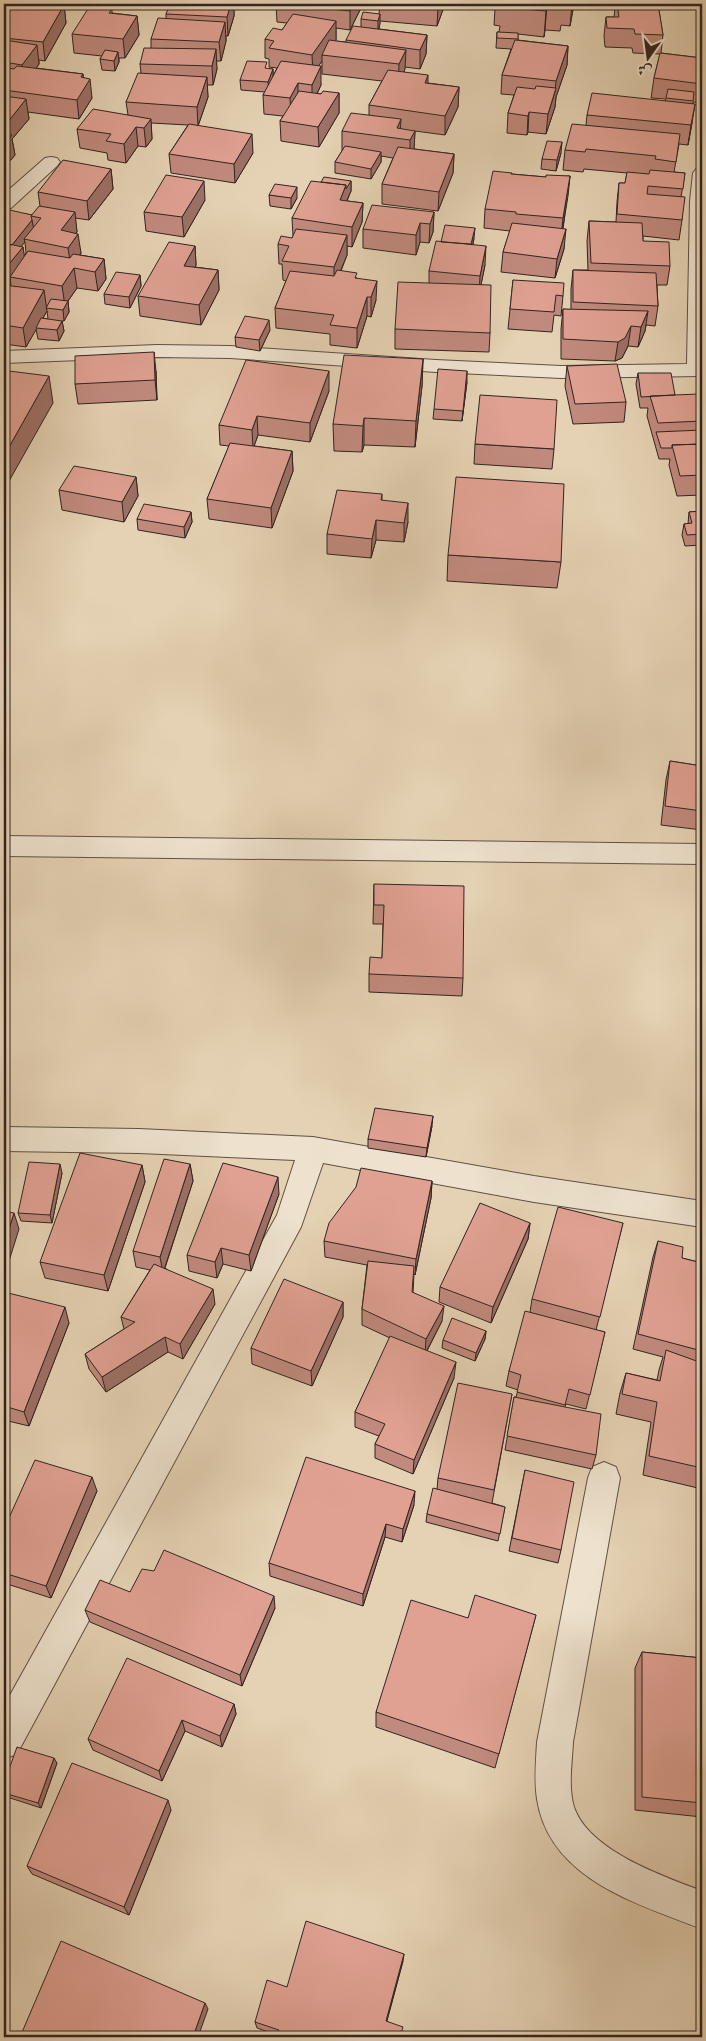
<svg xmlns="http://www.w3.org/2000/svg" width="706" height="2041" font-family="'EB Garamond',Amiri,serif">
  <style>
    .lines { fill: none; stroke-linecap: round; stroke-linejoin: round }
    .street-casing { stroke: #5f5044; stroke-width: 2 }
    .street { fill: #eee2ce; fill-rule: evenodd }
    .wall { fill: #c18a7e; stroke: #32241e; fill-rule: evenodd }
    .shaded-wall { fill: #9d7167; stroke: #32241e }
    .building { fill: #e0a193; stroke: #32241e }
  </style>
  <rect width="100%" height="100%" fill="#e5d2b4"/>
  <filter id="stains"><feTurbulence type="fractalNoise" baseFrequency=".004" numOctaves="4"/><feColorMatrix values="0 0 0 0 .2 0 0 0 0 .09 0 0 0 0 .02 0 0 0 .5 -.17"/></filter>
  <radialGradient id="worn" r=".72"><stop offset=".6" stop-color="#630" stop-opacity="0"/><stop offset="1" stop-color="#630" stop-opacity=".3"/></radialGradient>
  <g class="lines">
    <defs>
      <path id="street" d="M51,157L57,158L60,162L57,166L11,208L4,209V194L45,158Z
        M702,168V376L561,378L436,372L230,358L157,357L4,363V351L157,345L230,346L436,360L561,366L687,364L690,201L693,173L696,169Z
        M4,836L702,844V864L4,856Z
        M4,1127L139,1129L313,1137L534,1176L702,1201V1227L534,1202L323,1163L301,1227L17,1754L4,1759V1706L277,1215L295,1160L139,1153L4,1151Z
        M604,1462L616,1467L620,1478L573,1742C572,1763 568,1787 574,1807C589,1851 663,1876 702,1891V1929C638,1904 549,1879 537,1799C534,1780 536,1761 537,1742L588,1478L592,1467Z"/>
    </defs>
    <use href="#street" class="street-casing"/>
    <use href="#street" class="street"/>
  </g>
  <path class="wall" d="M276,4H363L350,30L336,28V40L335,41L346,42V40L361,27V19L379,14L380,4H445L437,26L380,21L379,29L427,35L426,54L420,69L405,67L404,72L428,83L459,87L458,107L445,135L415,131L414,149L454,154L453,173L438,211L382,204V184L393,158L381,156V162L371,179L335,173V162L342,151V131L369,115V105L382,81L322,74V61L318,66L321,85L317,94L339,93V113L319,147L281,141L280,121L283,116L264,114L263,95L265,92L241,90L240,80L268,69H273V76L277,68L269,67V59L265,58V39L282,30L287,23L277,22Z
    M470,4H574L570,26L561,25L560,31L545,30L544,37L518,34V40L568,46L567,65L556,97L555,107L546,134L528,132L527,135L507,133L508,113L514,95L501,94L502,75L511,49L496,48L497,32H499L500,26L494,25L495,9L470,7Z
    M596,4H658L663,35L661,53L702,58V103L693,102L692,123L688,145L679,144L674,172L685,173L681,197L682,220L679,240L643,236V241L670,266L667,285H657L658,306L655,326L646,325L645,331L638,347L628,346L622,358L615,361L561,359V329L563,309L571,310V289L573,270H588L587,241L589,221L616,222L617,202L619,183H625L627,173L584,169L583,172L563,170L565,150L586,125L587,115L665,101L666,99L651,98L654,78L660,54L633,53L632,48L605,47L604,36L606,17H614L615,8L596,6Z
    M64,5L66,23L45,61L39,60V64L36,68L83,74V78L92,98L79,119L28,112L29,119L12,139L15,155L4,168V38Z
    M234,6V16L228,36H226V41L221,61H216L217,69L213,85H207L208,97L198,126L253,153L235,183L171,173L169,154L188,125L151,123L152,139L146,147L138,146L126,163L108,160L107,153L80,148L77,129L128,115L126,102L141,73L140,64L151,48V39L166,19V14Z
    M108,9H112V13L137,16L139,35L125,58H119V62L115,71L102,70L100,59L102,56L74,53L72,34Z
    M561,153L556,171L541,169L542,159Z
    M111,169L113,189L89,220L75,218L77,232L76,233L81,253L80,255L104,259L106,279L98,291L77,288L68,301L69,312L64,321H62L64,331L59,341L38,339L36,329L26,347L4,344V211L32,215L40,206L38,192ZM25,242L26,253L24,256L23,247H20ZM47,311L48,319L43,318Z
    M512,174L546,177L570,176L563,229L564,249L555,278L501,272L503,252L510,231L484,228L485,209Z
    M351,181V191L347,201L363,203L362,222L352,247L347,246V255L341,271L357,278L376,300L371,317L367,316L357,348L330,345V334L276,328L275,308L286,281L283,280L282,264H279L278,244L292,238L293,236L292,218L321,182Z
    M269,195L297,198L291,209L270,206Z
    M205,200L184,237L146,231L144,212Z
    M434,212L433,232L429,243L420,242L416,255L363,248V229Z
    M474,238L473,245L485,265L481,284L490,333L489,352L395,349V329L429,283V271L441,242Z
    M195,246L196,265L195,267L218,270L219,290L201,325L140,316L138,296Z
    M140,275L141,286L130,308L105,304L104,294Z
    M513,280L563,296L561,316L554,315L552,332L508,329Z
    M270,330L260,351L236,347L235,337Z
    M423,359L422,386L415,447L364,445L362,452L334,451L333,424Z
    M567,366L626,402L624,422L573,424L565,386Z
    M156,371L157,400L78,404L75,384Z
    M638,373L675,395L702,407V495L677,496L669,465L670,459H659L647,416L648,408H640L636,384Z
    M467,382L462,421L433,419L434,409Z
    M329,391L310,442L258,435L254,446L292,451L293,471L272,528L209,519L207,499L229,446L220,445L219,425Z
    M475,444L554,449L552,469L474,464Z
    M136,477L138,496L124,522L62,510L59,490Z
    M382,494V500L408,522L404,542L376,540L371,558L327,554V534Z
    M702,511V545L685,546L682,535L684,524H688L689,512Z
    M191,512L192,522L185,538L138,530L137,519Z
    M448,555L561,562L557,588L447,581Z
    M699,574H702V602L697,585Z
    M670,761L702,766V830L661,825L666,780Z
    M374,884L463,978L462,996L369,992V974L382,958L383,924H373Z
    M432,1126L426,1157L368,1148V1139Z
    M190,1164L193,1181L165,1268L215,1304L183,1359L168,1352L106,1392L89,1369L85,1354L124,1329L121,1317L150,1270L136,1267L133,1251Z
    M142,1165L145,1182L108,1291L45,1278L40,1262Z
    M62,1173L52,1223L21,1221L18,1213Z
    M432,1181L431,1198L415,1275L414,1274L413,1293L442,1321L427,1351L454,1378L413,1474L375,1458V1444L379,1436L355,1427V1412L390,1338L362,1325V1309L367,1265L325,1257L324,1241Z
    M279,1194L251,1271L223,1264L217,1278L189,1271L187,1255Z
    M530,1223L528,1239L491,1323L439,1302L440,1287Z
    M623,1223L596,1330L605,1332L586,1409L566,1404L565,1407L596,1455L592,1469L505,1450L514,1397H516L518,1390L506,1386L509,1371L530,1312L532,1299Z
    M658,1241L682,1258L702,1263V1489L643,1475L651,1422L616,1414L620,1393L626,1373L657,1380L659,1370L663,1357L633,1349L653,1257Z
    M4,1292L69,1323L29,1426L4,1420Z
    M343,1302V1317L312,1386L252,1364L251,1348Z
    M486,1331L485,1339L475,1361L442,1348L443,1340Z
    M512,1394L492,1503L505,1507L498,1541L426,1522L427,1514L437,1489L438,1478Z
    M525,1470L561,1550L558,1563L509,1551Z
    M97,1491L51,1598L4,1583V1529Z
    M414,1505L402,1542L385,1537L363,1606L270,1576L269,1563Z
    M130,1592L275,1608L242,1686L90,1622L85,1610Z
    M536,1615L495,1768L376,1727V1712L468,1618Z
    M642,1652L702,1658V1817L635,1810V1668Z
    M234,1704L236,1714L222,1747L185,1731L162,1781L93,1750L88,1739Z
    M57,1763L41,1808L4,1796V1783Z
    M171,1810L129,1915L32,1874L27,1866Z
    M403,1961L387,2021L402,2033L401,2037H276L277,2035L257,2028L255,2022L287,1987Z
    M702,2021V2037H698Z"/>
  <path class="shaded-wall" d="M230,4H235L234,6V16L228,36L227,17Z
    M354,4H363L350,30V11Z
    M439,4H445L437,26L438,8Z
    M572,4H574L570,26Z
    M64,5L66,23L45,61L43,42Z
    M547,5L545,30L544,37L546,11Z
    M380,14V24L378,31V21Z
    M137,16L139,35L125,58L123,39Z
    M336,21V40L325,55H322V61L313,74L312,55Z
    M225,22L226,41L221,61L219,42Z
    M427,35L426,54L420,69V50Z
    M37,45L39,64L25,84L22,65Z
    M568,46L567,65L556,97L555,107L546,134L548,114L555,92L556,81Z
    M216,49L217,69L213,85L212,66Z
    M406,50L405,69L398,84L399,64Z
    M118,52L119,62L115,71L114,61Z
    M321,66V85L312,104V85Z
    M273,69V79L269,92L268,82Z
    M83,74L84,88L90,79L92,98L79,119L77,100L81,77Z
    M428,75V94L425,83Z
    M207,77L208,97L198,126L197,107Z
    M298,83V102L291,117L290,98Z
    M459,87L458,107L445,135V116Z
    M339,93V113L319,147L318,127Z
    M26,99L29,119L12,139L15,155L4,168V127Z
    M695,104L692,123L688,145L691,125Z
    M529,112L528,132L527,135L528,116Z
    M151,119L152,139L146,147L144,128Z
    M401,119L400,138L397,128Z
    M136,127L138,146L126,163L124,144Z
    M415,131L414,150L410,160V140Z
    M252,134L253,153L235,183L234,164Z
    M562,142L561,153L556,171L557,160Z
    M381,152V162L371,179V169Z
    M454,154L453,173L438,211L439,192Z
    M111,169L113,189L89,220L87,201Z
    M5,175L8,194L4,198V176Z
    M570,176L568,196L561,238L563,218Z
    M204,181L205,200L184,237L182,217Z
    M351,181V191L347,200V205L340,200L346,185Z
    M297,187V198L291,209V198Z
    M363,203L362,222L352,247V227Z
    M75,212L77,232L66,247L61,230Z
    M434,212L433,232L429,243L430,224Z
    M32,220L34,230L24,239L25,242L11,259L9,249Z
    M420,223V242L416,255V235Z
    M475,228L474,238L470,259V249Z
    M566,229L564,249L555,278L557,259Z
    M78,234L81,253L71,267L68,248Z
    M347,235V255L334,287V267Z
    M195,246L196,265L186,285L184,266Z
    M486,246L485,265L479,295L480,276Z
    M23,247L26,267L10,277L11,285L4,293V270Z
    M104,259L106,279L98,291L95,272Z
    M74,268L77,288L68,301L69,312L64,321L63,310L65,306L62,286Z
    M218,270L219,290L201,325L199,305Z
    M140,275L141,286L130,308L129,297Z
    M377,281L376,300L371,317V297Z
    M44,290L47,311L26,347L23,328Z
    M367,297V316L357,348V328Z
    M648,311L645,331L638,347L641,327Z
    M269,320L270,330L260,351L259,340Z
    M62,321L64,331L59,341L57,330Z
    M631,326L628,346L622,358L615,361L618,342Z
    M154,352L156,371L157,400L155,380Z
    M423,359L422,386L415,447L416,421Z
    M329,371V391L310,442V423Z
    M467,371V382L462,421Z
    M49,376L53,403L4,490V456Z
    M257,416L258,435L253,449L252,430Z
    M364,418V445L362,452L363,426Z
    M292,451L293,471L272,528L271,508Z
    M136,477L138,496L124,522L122,502Z
    M408,503V522L404,542V523Z
    M191,512L192,522L185,538L184,527Z
    M376,520V540L371,558L372,539Z
    M433,1116L432,1126L426,1157L427,1148Z
    M60,1164L62,1173L52,1223L50,1215Z
    M190,1164L193,1181L163,1273L160,1257Z
    M142,1165L145,1182L108,1291L104,1275Z
    M278,1177L279,1194L251,1271L249,1255Z
    M432,1181L431,1198L415,1275L416,1259Z
    M14,1213L19,1229L4,1277V1245Z
    M530,1223L528,1239L491,1323L493,1307Z
    M221,1248L223,1264L217,1278L215,1262Z
    M213,1289L215,1304L183,1359L180,1344Z
    M343,1302V1317L312,1386L311,1371Z
    M444,1306L442,1321L425,1354L426,1339Z
    M65,1307L69,1323L29,1426L24,1412Z
    M486,1331L485,1339L475,1361L476,1353Z
    M165,1337L168,1352L106,1392L102,1377Z
    M456,1362L454,1378L413,1474L414,1460Z
    M92,1477L97,1491L51,1598L46,1586Z
    M415,1491L414,1505L402,1542L403,1529Z
    M386,1524L385,1537L363,1606V1594Z
    M274,1596L275,1608L242,1686L240,1675Z
    M234,1704L236,1714L222,1747L220,1736Z
    M182,1720L185,1731L162,1781L159,1771Z
    M54,1758L57,1763L41,1808L38,1803Z
    M168,1800L171,1810L129,1915L124,1907Z
    M404,1954L403,1961L385,2027L386,2021Z
    M205,2003L208,2009L198,2037H193Z"/>
  <path class="building" d="M12,4H55L64,5L43,42L4,38V18Z
    M91,4H108L105,8L112,9L109,13L137,16L123,39L72,34Z
    M170,4H231L227,17L166,14Z
    M285,4H354L350,11Z
    M395,4H439L438,8Z
    M502,4H563L562,6L547,5L546,11L501,7Z
    M617,4H658L663,35L635,34L634,29L607,28L606,17H619Z
    M363,12L380,14L378,21L361,19Z
    M293,14L336,21L312,55L269,48L274,41L265,39L273,28L282,30Z
    M158,18L225,22L219,42L151,39Z
    M353,26L427,35L420,50L346,40Z
    M497,32L518,33V39L497,38Z
    M4,40L37,45L22,65L4,62Z
    M329,40L406,50L399,64L322,55Z
    M515,40L568,46L556,81L502,75Z
    M144,48L216,49L212,66L140,64Z
    M105,50L118,52L114,61L100,59Z
    M660,53L702,58V84L654,78Z
    M247,61L267,62L265,68L273,69L268,82L240,80Z
    M281,61L321,66L312,85L298,83L290,98L263,95Z
    M17,66L83,74L81,77L90,79L77,100L4,90V73L7,68L14,69Z
    M388,70L428,75L425,83L459,87L445,116L369,105Z
    M138,73L207,77L197,107L126,102Z
    M536,86L556,88L548,114L529,112L528,116L508,113L517,87L535,89Z
    M668,89L694,92L693,101L666,98Z
    M299,91L321,94L323,91L339,93L318,127L280,121Z
    M592,93L695,104L691,125L587,115Z
    M4,96L26,99L4,127Z
    M93,109L151,119L144,128L136,127L124,144L106,141L111,134L77,129Z
    M351,113L401,119L397,128L415,131L410,140L342,131Z
    M189,124L252,134L234,164L169,154Z
    M572,124L680,134L676,162L655,159L656,156L586,149L585,152L565,150Z
    M4,134L12,135L4,145Z
    M547,141L562,142L557,160L542,159Z
    M345,146L381,152L371,169L335,162Z
    M398,147L454,154L439,192L382,184Z
    M63,160L111,169L87,201L38,192Z
    M650,170L685,173L683,189L648,186L647,194L685,197L682,220L617,214L619,183H625L627,172L649,174Z
    M493,171L512,173L511,174L546,177V175L570,176L563,218L516,214V212L485,209Z
    M166,175L204,181L182,217L144,212Z
    M324,177L351,181L346,189V185L321,182Z
    M311,181L346,185L340,200L363,203L352,227L292,218Z
    M275,184L297,187L291,198L269,195Z
    M372,205L434,212L430,224L420,223L416,235L363,229Z
    M39,206L75,212L61,230L78,234L68,248L24,239L41,218L31,216Z
    M5,209L32,215L31,216L32,220L12,245L4,243V211Z
    M589,221L642,223L643,241L669,242L670,266L591,263Z
    M512,223L566,229L557,259L503,252Z
    M445,225L475,228L471,244L441,242Z
    M296,229L347,235L334,267L282,261L289,246L278,244L281,236L292,238Z
    M436,241L486,246L480,276L429,271Z
    M169,242L195,246L184,266L218,270L199,305L138,296Z
    M4,243L23,247L4,270Z
    M28,251L70,258L73,254L104,259L95,272L74,268L62,286L10,277Z
    M337,270L357,273L355,278L377,281L371,297H367L357,328L330,325L334,315L275,308L290,271L334,276Z
    M573,270L656,273L658,306L573,302Z
    M116,272L140,275L129,297L104,294Z
    M513,280L564,283L563,296L556,295L554,312L510,309Z
    M398,282L491,285L490,333L395,329Z
    M4,285L44,290L23,328L4,325Z
    M51,299L68,301L63,310L46,308Z
    M563,309L648,311L641,327L631,326L625,338L618,342L563,339Z
    M245,316L269,320L259,340L235,337Z
    M41,318L62,321L57,330L36,328Z
    M154,352L155,380L75,384V356Z
    M344,355L423,359L416,421L364,418L363,426L333,424Z
    M246,360L329,371L310,423L257,416L252,430L219,425Z
    M617,364L626,402L575,404L567,366Z
    M438,369L467,371L463,411L434,409Z
    M9,371L49,376L4,456V381Z
    M638,373H671L675,395L641,397Z
    M699,394L702,407V421L658,423L650,396Z
    M480,395L557,400L554,449L475,444Z
    M702,430V444L672,445V448H661L656,432Z
    M230,443L292,451L271,508L207,499Z
    M702,444V475L680,476L672,445Z
    M74,466L136,477L122,502L59,490Z
    M456,477L564,484L561,562L448,555Z
    M337,490L382,494L381,500L408,503L404,523L376,520L372,539L327,534Z
    M144,504L191,512L184,527L137,519Z
    M702,511V534L687,535L684,524L692,523L689,512Z
    M699,574H702V585Z
    M670,761L702,766V811L665,806Z
    M374,884L464,886L463,978L369,974L370,957L382,958L384,905H374Z
    M375,1108L433,1116L427,1148L368,1139Z
    M80,1153L142,1165L104,1275L40,1262Z
    M164,1159L190,1164L160,1257L133,1251Z
    M29,1162L60,1164L50,1215L18,1213Z
    M223,1163L278,1177L249,1255L221,1248L215,1262L187,1255Z
    M361,1168L432,1181L416,1259L324,1241L329,1223L356,1187Z
    M480,1203L530,1223L493,1307L440,1287Z
    M558,1207L623,1223L600,1317L532,1299Z
    M4,1211L14,1213L4,1245Z
    M658,1241L683,1247L682,1258L702,1263V1351L638,1334Z
    M368,1261L414,1266L412,1292L444,1306L426,1339L362,1309Z
    M154,1264L213,1289L180,1344L165,1337L102,1377L85,1354L135,1322L121,1317Z
    M284,1279L343,1302L311,1371L251,1348Z
    M4,1292L65,1307L24,1412L4,1406Z
    M525,1311L605,1332L590,1395L569,1389L565,1405L517,1392L521,1375L509,1371Z
    M452,1318L486,1331L476,1353L443,1340Z
    M390,1336L456,1362L414,1460L375,1444L385,1424L355,1412Z
    M666,1350L702,1363V1468L649,1456L657,1402L622,1394L626,1373L660,1381Z
    M458,1383L512,1394L494,1490L438,1478Z
    M514,1397L601,1414L596,1455L507,1436Z
    M306,1457L415,1491L403,1529L386,1524L363,1594L269,1563Z
    M35,1460L92,1477L46,1586L4,1573V1529Z
    M525,1470L574,1482L561,1550L512,1538Z
    M433,1488L505,1507L500,1534L427,1514Z
    M164,1550L274,1596L240,1675L85,1610L100,1580L130,1592L142,1569L154,1571Z
    M475,1595L536,1615L499,1754L376,1712L411,1600L468,1618Z
    M642,1652L702,1658V1803L642,1797Z
    M127,1658L234,1704L220,1736L182,1720L159,1771L88,1739Z
    M17,1747L54,1758L38,1803L4,1793V1783Z
    M72,1763L168,1800L124,1907L27,1866Z
    M306,1921L404,1954L386,2021L403,2027L400,2037H276L279,2030L255,2022L267,1980L287,1987Z
    M61,1941L205,2003L193,2037H20Z"/>
  <rect width="706" height="2041" fill="none" stroke="#e5d2b4" stroke-width="20"/>
  <rect x="5" y="5" width="696" height="2031" fill="none" stroke="#32241e" stroke-width="2.5"/>
  <rect x="10" y="10" width="686" height="2021" fill="none" stroke="#32241e"/>
  <g transform="translate(648 58) rotate(194)" stroke="#eee2ce" stroke-width="4" paint-order="stroke">
  <path d="M0-4L9 19L0 12L-9 19Z" fill="#32241e"/>
  <text y="-8" font-size="14" font-weight="bold" text-anchor="middle" fill="#32241e">ش</text>
  </g>
  <rect width="100%" height="100%" filter="url(#stains)"/>
  <rect width="100%" height="100%" fill="url(#worn)"/>
</svg>
